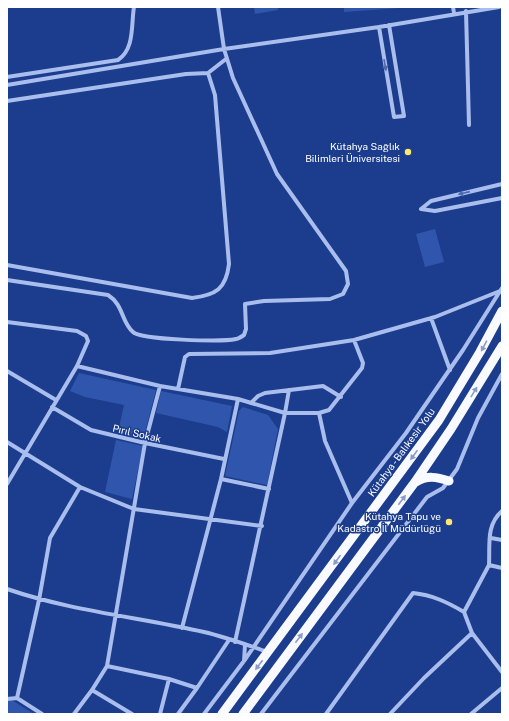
<svg xmlns="http://www.w3.org/2000/svg" width="509" height="721" font-family="'Public Sans',sans-serif">
  <style>
    .green { fill: #2f56ac }
    .lines { fill: none; stroke-linecap: round; stroke-linejoin: round }
    .minor { stroke: #a9beed; stroke-width: 4 }
    .trunk { stroke: #f8faff; stroke-width: 9 }
    .oneway { fill: #4d6aaf }
    .oneway2 { fill: #8a9cc6 }
    .poi-dot { fill: #fee867; stroke: #1c3d8e; stroke-width: 1.5 }
    .labels { text-anchor: middle; stroke-width: 3; stroke-linejoin: round; paint-order: stroke }
    .poi-label { font-size: 10px; fill: #fff; stroke: #1c3d8e; text-anchor: end }
    .street-label { font-size: 10px; fill: #fff; stroke: #1c3d8e }
  </style>
  <rect width="100%" height="100%" fill="#1c3d8e"/>
  <path class="green" d="M254,7H278V10L255,14Z
    M344,7H413L344,12Z
    M435,229L444,262L425,267L416,234Z
    M79,373L156,390L143,440L118,432L124,405L85,397L70,391Z
    M161,391L232,406L227,432L218,427L156,413Z
    M243,407L268,415L278,429L267,485L225,476L239,411Z
    M116,440L143,446L132,499L105,492Z
    M7,699H10L34,714H7Z"/>
  <g class="lines">
    <path class="minor" d="M453,7L454,13
      M466,11L469,125
      M379,27L394,117L404,116L389,25
      M7,77L118,60C135,49 131,24 134,7
      M7,85L224,49L379,27L499,7
      M7,101L186,74L208,73L226,59
      M421,209L431,201L502,184
      M421,209L435,211L502,198
      M7,265L192,298C216,295 226,289 229,264L215,95L208,73
      M7,280L108,295C124,305 121,322 133,332C141,340 222,342 236,339C238,339 241,337 244,335L246,329L245,304L264,301L330,299L343,294L348,284L346,271L277,174L233,78L224,49L218,7
      M431,318L450,370
      M7,322L77,331L86,336L88,341L77,366L7,484
      M77,366L160,386L238,399L285,413L289,390
      M7,371L56,400
      M178,389L185,357L189,354L270,353L354,340L435,317L500,291
      M251,403L258,396L265,393L323,386L341,397
      M52,407L91,430L145,443L224,459
      M319,413L325,441L352,503
      M7,442L80,487L134,509L262,526
      M221,479L238,399
      M502,511C486,525 490,544 489,565L502,568
      M491,538L502,540
      M7,589C71,611 138,617 204,632C226,637 247,645 268,652
      M464,612L489,565
      M182,628L221,479L269,489
      M235,642L285,413H319L329,410L362,368L363,363L354,340
      M244,661L245,645
      M107,666L169,679L197,688L229,640
      M92,690L132,714
      M17,698L39,600L50,538L80,487
      M7,699L17,698L42,714
      M74,714L92,690L107,666L145,443L160,386
      M160,714L169,679
      M178,714L197,688
      M204,714L244,661L352,503L406,433L463,350L502,288
      M261,714L427,497L443,488L457,469L478,418L502,374
      M326,714L413,593C432,595 447,602 464,612L472,633L502,672
      M390,714L424,678L472,633
      M471,714L502,688"/>
    <path class="trunk" d="M416,482C427,475 437,477 449,481
      M222,714L439,420L480,352L502,311
      M243,714L415,482L451,429L502,346"/>
  </g>
  <defs><path id="oneway-solid" d="M-6-.8H1V-3.2L6.5 0L1 3.2V.8H-6Z"/></defs>
  <g class="oneway">
    <use href="#oneway-solid" transform="translate(385 65) rotate(80)"/>
    <use href="#oneway-solid" transform="translate(464 193) rotate(167)"/>
  </g>
  <g class="oneway2">
    <use href="#oneway-solid" transform="translate(484 346) rotate(118)"/>
    <use href="#oneway-solid" transform="translate(474 392) rotate(-59)"/>
    <use href="#oneway-solid" transform="translate(414 455) rotate(126)"/>
    <use href="#oneway-solid" transform="translate(402 500) rotate(-53)"/>
    <use href="#oneway-solid" transform="translate(337 560) rotate(126)"/>
    <use href="#oneway-solid" transform="translate(299 638) rotate(-53)"/>
    <use href="#oneway-solid" transform="translate(259 665) rotate(127)"/>
  </g>
  <g class="poi-dot">
    <circle cx="408" cy="152" r="4"/>
    <circle cx="449" cy="522" r="4"/>
  </g>
  <g class="labels">
    <g class="poi-label">
      <text x="400" y="150">Kütahya Sağlık<tspan x="400" dy="12">Bilimleri Üniversitesi</tspan></text>
      <text x="441" y="520">Kütahya Tapu ve<tspan x="441" dy="12">Kadastro İl Müdürlüğü</tspan></text>
    </g>
    <g class="street-label">
      <text transform="translate(137 433) rotate(13)" y="4">Pırıl Sokak</text>
      <text transform="translate(401 452) rotate(-54)" y="4">Kütahya - Balıkesir Yolu</text>
    </g>
  </g>
  <rect width="509" height="721" fill="none" stroke="#ffffff" stroke-width="16"/>
</svg>
